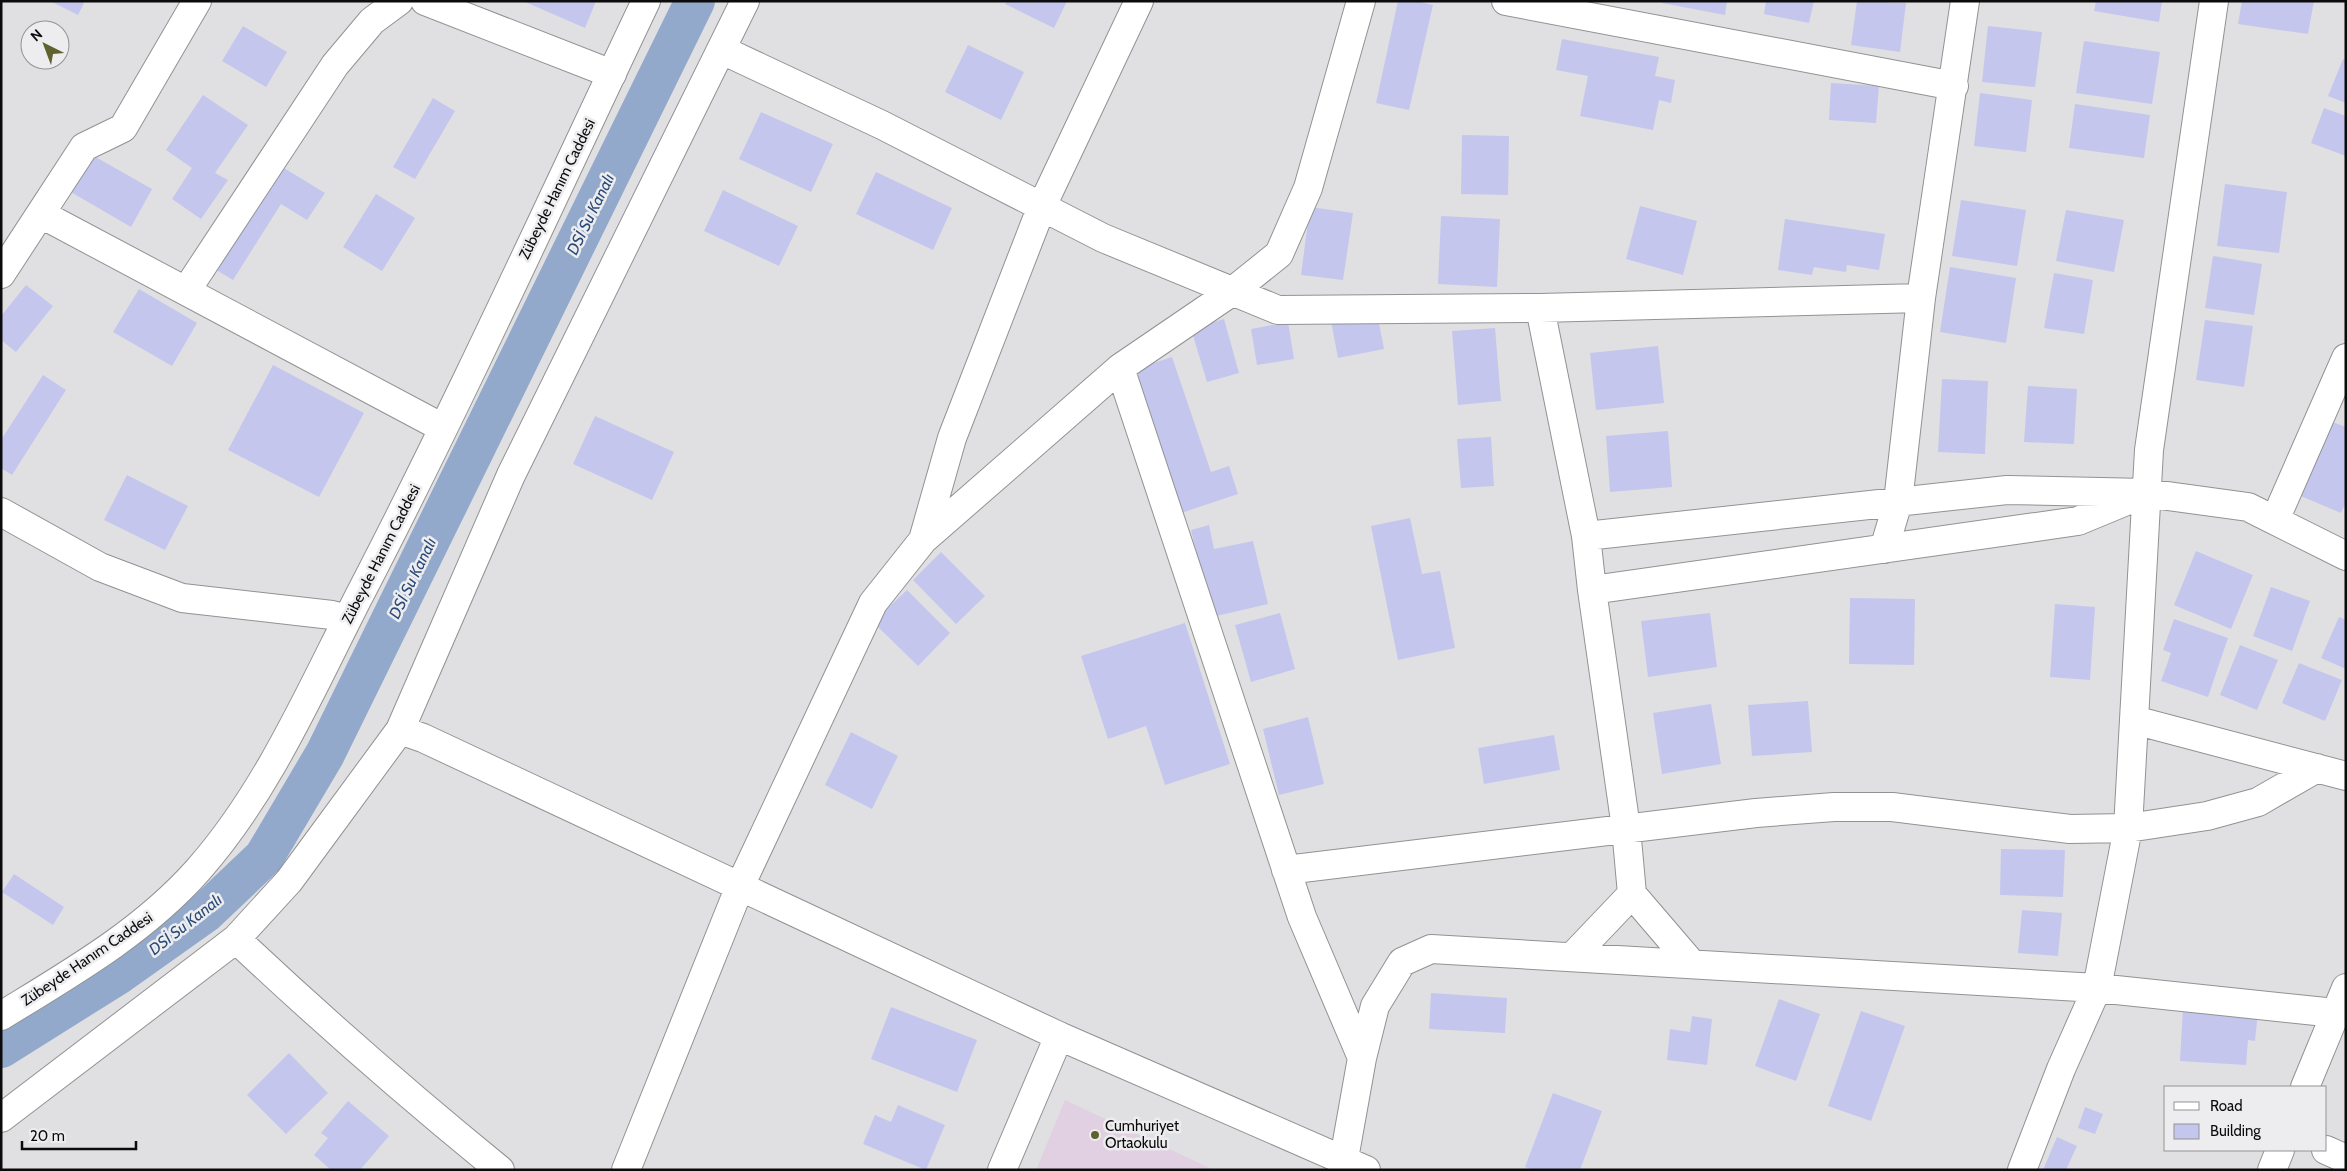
<svg xmlns="http://www.w3.org/2000/svg" width="2347" height="1171" font-family="Cabin,sans-serif">
  <style>
    .education { fill: #e1d0e2 }
    .lines { fill: none; stroke-linecap: round; stroke-linejoin: round }
    .canal { stroke: #92a9cb; stroke-width: 40 }
    .building { fill: #c4c6ee }
    .minor-casing { stroke: #919293; stroke-width: 30 }
    .tertiary-casing { stroke: #919293; stroke-width: 30 }
    .secondary-casing { stroke: #919293; stroke-width: 30 }
    .minor { stroke: #fff; stroke-width: 28 }
    .tertiary { stroke: #fff; stroke-width: 28 }
    .secondary { stroke: #fff; stroke-width: 28 }
    .poi-dot { fill: #60612e; stroke: #ededef; stroke-width: 2 }
    .labels { text-anchor: middle; stroke-width: 5; stroke-linejoin: round; paint-order: stroke }
    .street-label { font-size: 15px; fill: #0b0b0c; stroke: #ededef }
    .poi-label { font-size: 15px; fill: #0b0b0c; stroke: #ededef; text-anchor: start }
    .water-label { font-size: 16px; font-style: italic; fill: #2a4a78; stroke: #ededef }
  </style>
  <rect width="100%" height="100%" fill="#e0e0e2"/>
  <path class="education" d="M1065,1100L1214,1170H1036Z"/>
  <g class="lines">
    <path class="canal" d="M1,1048L119,974L205,913L264,857L325,754L695,1"/>
  </g>
  <path class="building" d="M50,1H85L78,15Z
    M523,1H596L585,28Z
    M1007,1H1067L1054,28L1005,4Z
    M1398,1H1416L1433,5L1409,110L1376,103Z
    M1663,1H1727L1725,15L1662,3Z
    M1766,1H1814L1809,23L1764,14Z
    M1857,1L1906,3L1900,52L1851,45Z
    M2096,1H2162L2159,22L2094,11Z
    M2242,1H2314L2308,34L2238,24Z
    M243,26L287,52L266,87L222,61Z
    M1988,26L2042,32L2035,87L1982,82Z
    M1562,39L1659,57L1655,76L1675,80L1671,103L1659,100L1653,130L1580,116L1588,76L1556,70Z
    M2084,41L2160,52L2152,104L2076,93Z
    M968,45L1024,72L1001,120L945,92Z
    M2343,59L2346,60V103L2328,96Z
    M1831,83L1879,86L1876,123L1829,120Z
    M1980,93L2032,100L2026,152L1974,146Z
    M203,95L248,125L215,173L228,180L201,219L172,199L192,168L166,150Z
    M433,98L455,111L415,179L393,167Z
    M2075,104L2150,115L2144,158L2069,148Z
    M2324,108L2346,116V156L2311,143Z
    M761,112L833,144L811,192L739,159Z
    M1462,135L1509,136L1508,195L1461,194Z
    M85,151L152,189L131,227L64,188Z
    M279,165L325,193L307,220L281,204L233,280L213,268Z
    M876,172L952,208L933,250L856,214Z
    M2225,184L2287,192L2279,253L2217,246Z
    M723,190L798,226L779,266L704,231Z
    M376,194L415,218L382,271L343,247Z
    M1961,200L2026,210L2017,266L1952,256Z
    M1640,206L1697,221L1683,275L1626,259Z
    M1310,207L1353,213L1343,280L1301,275Z
    M2066,210L2124,220L2114,272L2056,261Z
    M1441,216L1500,219L1497,287L1438,284Z
    M1785,219L1885,234L1879,270L1847,265L1846,272L1814,267L1812,275L1778,270Z
    M2213,256L2262,264L2254,315L2205,308Z
    M1950,267L2016,278L2006,343L1940,332Z
    M2054,273L2093,280L2084,334L2044,328Z
    M26,285L53,306L16,352L1,340V316Z
    M139,289L197,323L172,366L113,332Z
    M1377,313L1384,349L1338,358L1331,321Z
    M1224,319L1239,373L1207,382L1191,329Z
    M2205,320L2253,326L2244,387L2196,380Z
    M1288,322L1294,359L1257,365L1251,329Z
    M1495,328L1501,401L1458,405L1452,331Z
    M1658,346L1664,403L1596,410L1590,353Z
    M1172,357L1211,472L1229,466L1238,494L1181,513L1133,370Z
    M273,365L364,413L319,497L228,450Z
    M43,375L66,390L12,475L1,468V440Z
    M1942,379L1988,381L1985,454L1938,452Z
    M2028,386L2077,389L2074,444L2024,442Z
    M595,416L674,452L652,500L573,464Z
    M2327,420L2346,427V502L2341,513L2296,494Z
    M1668,431L1672,487L1610,492L1606,436Z
    M1491,437L1494,486L1461,488L1457,439Z
    M127,475L188,506L165,550L104,520Z
    M1410,518L1422,574L1440,571L1455,648L1398,660L1371,526Z
    M1209,525L1214,549L1253,541L1268,604L1212,617L1191,530Z
    M2196,551L2253,575L2231,629L2174,605Z
    M941,552L985,596L956,624L913,580Z
    M2271,587L2310,601L2292,651L2253,636Z
    M907,590L950,633L918,666L873,622Z
    M1850,598L1915,599L1914,665L1849,664Z
    M2055,604L2095,607L2090,680L2050,677Z
    M1280,613L1295,669L1251,682L1235,625Z
    M1710,613L1717,667L1648,677L1641,621Z
    M2339,617L2346,620V669L2321,658Z
    M2174,619L2228,638L2208,697L2161,681L2171,653L2163,650Z
    M1185,623L1230,764L1165,785L1146,726L1108,739L1081,656Z
    M2240,645L2278,660L2257,710L2220,695Z
    M2299,663L2342,680L2325,721L2282,703Z
    M1808,701L1812,752L1752,756L1748,705Z
    M1711,704L1721,764L1662,774L1653,713Z
    M1308,717L1324,784L1279,795L1263,729Z
    M851,732L898,756L872,809L825,785Z
    M1554,735L1560,770L1484,784L1478,748Z
    M2001,849L2065,850L2063,897L2000,895Z
    M14,874L64,907L53,925L2,892Z
    M2022,910L2062,913L2058,956L2018,953Z
    M1431,993L1507,998L1505,1033L1429,1029Z
    M1779,999L1820,1014L1796,1081L1755,1066Z
    M891,1007L977,1040L957,1092L871,1059Z
    M2183,1007L2258,1012L2255,1041L2248,1040L2246,1065L2180,1061Z
    M1861,1011L1905,1026L1871,1121L1828,1106Z
    M1692,1016L1712,1019L1707,1065L1667,1060L1670,1029L1690,1032Z
    M289,1053L328,1093L286,1134L247,1095Z
    M1553,1093L1602,1111L1580,1170H1533L1525,1167Z
    M348,1101L389,1136L360,1170H331L314,1155L328,1138L321,1133Z
    M898,1105L945,1125L926,1170L863,1144L875,1115L891,1122Z
    M2085,1107L2103,1114L2095,1134L2078,1128Z
    M2057,1137L2077,1146L2066,1170H2043Z"/>
  <g class="lines">
    <defs>
      <path id="minor" d="M425,1L612,74
        M1506,1L1954,86
        M722,50L882,125L1103,238L1278,310L1540,308L1921,298
        M41,214L443,428
        M1,274L84,147L123,128L197,1
        M186,291L335,65L372,21L399,1
        M1540,308L1586,536L1592,590L1626,828L1632,894L1692,964
        M1120,368L1302,917L1362,1058
        M1,512L100,567L182,598L332,615L347,619
        M2275,520L2346,358
        M1586,536L2007,490L2146,493L2248,507L2346,556
        M923,540L952,438L1042,206L1139,1
        M1884,549L1898,502L1921,298L1965,1
        M1592,590L2078,521L2136,497
        M2134,720L2346,776
        M400,730L511,475L745,1
        M1286,870L1756,813L1834,807H1892L2070,829L2128,828L2207,816L2258,802L2317,768
        M236,939C321,1019 409,1096 500,1170
        M1572,957L1632,894
        M1,1118L236,939L289,881L400,730L423,738L1059,1036L1366,1170
        M2326,1150L2346,1159
        M626,1170L740,886L873,603L923,540L1120,368L1233,291L1279,254L1308,188L1361,1
        M1002,1170L1059,1036
        M1342,1170L1362,1058L1375,1006L1402,962L1431,949L2097,988L2335,1013
        M2022,1170L2061,1069L2097,988L2128,828L2149,450L2214,1"/>
      <path id="tertiary" d="M1,1016C71,973 143,932 198,870C267,792 310,692 357,600C459,404 551,201 646,1"/>
      <path id="secondary" d="M2305,1087L2346,988
        M2272,1170L2280,1150"/>
    </defs>
    <use href="#minor" class="minor-casing"/>
    <use href="#tertiary" class="tertiary-casing"/>
    <use href="#secondary" class="secondary-casing"/>
    <use href="#minor" class="minor"/>
    <use href="#tertiary" class="tertiary"/>
    <use href="#secondary" class="secondary"/>
  </g>
  <circle class="poi-dot" cx="1095" cy="1135" r="5"/>
  <g class="labels">
    <g class="street-label">
      <text transform="translate(557 189) rotate(-64)" y="5">Zübeyde Hanım Caddesi</text>
      <text transform="translate(381 554) rotate(-63)" y="5">Zübeyde Hanım Caddesi</text>
      <text transform="translate(87 959) rotate(-34)" y="5">Zübeyde Hanım Caddesi</text>
    </g>
    <g class="poi-label">
      <text x="1105" y="1131">Cumhuriyet<tspan x="1105" dy="17">Ortaokulu</tspan></text>
    </g>
    <g class="water-label">
      <text transform="translate(590 214) rotate(-64)" y="6">DSİ Su Kanalı</text>
      <text transform="translate(412 578) rotate(-64)" y="6">DSİ Su Kanalı</text>
      <text transform="translate(185 924) rotate(-38)" y="6">DSİ Su Kanalı</text>
    </g>
  </g>
  <rect width="2347" height="1171" fill="none" stroke="#0b0b0c" stroke-width="5"/>
  <rect x="2164" y="1086" width="162" height="65" fill="#ededef" stroke="#939394"/>
  <rect x="2174" y="1102" width="25" height="8" fill="#ffffff" stroke="#939394"/>
  <text x="2210" y="1111" font-size="15" fill="#0b0b0c">Road</text>
  <rect x="2174" y="1124" width="25" height="15" fill="#c4c6ee" stroke="#939394"/>
  <text x="2210" y="1136" font-size="15" fill="#0b0b0c">Building</text>
  <g transform="translate(45 45) rotate(318)"><circle r="24" fill="#ededef" stroke="#939394"/>
  <path d="M0-4L9 19L0 12L-9 19Z" fill="#60612e"/>
  <text y="-8" font-size="14" font-weight="bold" text-anchor="middle" fill="#0b0b0c">N</text>
  </g>
  <path d="M22 1141v8h114v-8" fill="none" stroke="#0b0b0c" stroke-width="2.5"/>
  <text x="30" y="1141" font-size="15" fill="#0b0b0c" stroke="#ededef" stroke-width="4" paint-order="stroke">20 m</text>
</svg>
